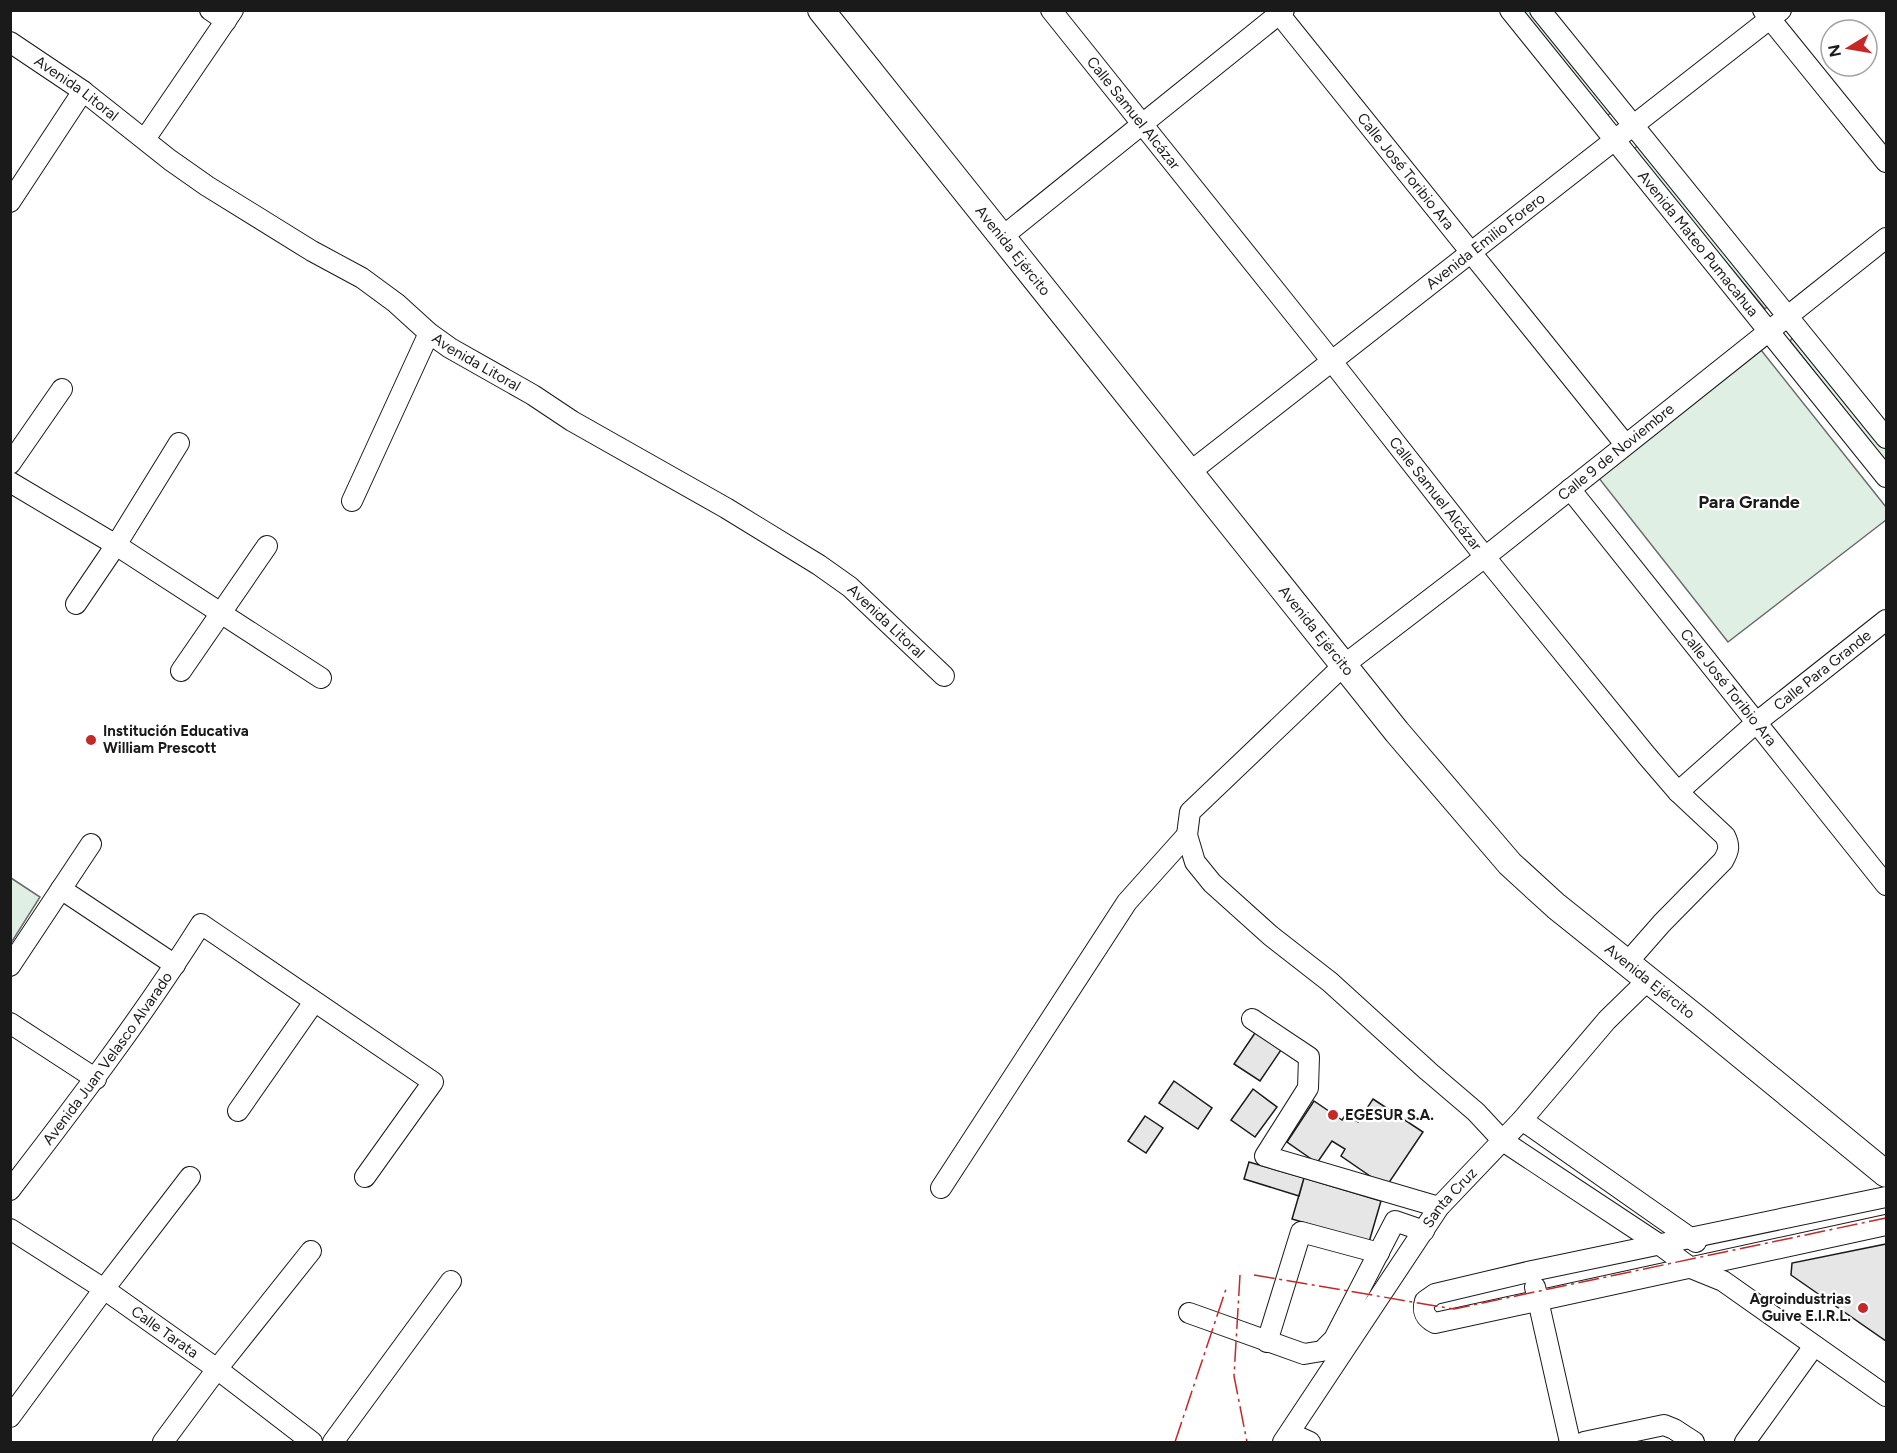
<svg xmlns="http://www.w3.org/2000/svg" width="1897" height="1453" font-family="Figtree,sans-serif">
  <style>
    .green { fill: #e0efe3; stroke: #6a6a6a; stroke-width: 1.5 }
    .building { fill: #e6e6e6; stroke: #1a1a1a; stroke-width: 1.5 }
    .lines { fill: none; stroke-linecap: round; stroke-linejoin: round }
    .minor-casing { stroke: #1a1a1a; stroke-width: 22 }
    .major-casing { stroke: #1a1a1a; stroke-width: 28 }
    .minor { stroke: #fff; stroke-width: 20 }
    .major { stroke: #fff; stroke-width: 26 }
    .power { stroke: #c62828; stroke-width: 1.5; stroke-dasharray: 21 4.5 3 4.5; stroke-linecap: butt }
    .poi-dot { fill: #c62828; stroke: #fff; stroke-width: 2 }
    .labels { text-anchor: middle; stroke-width: 4.5; stroke-linejoin: round; paint-order: stroke }
    .street-label { font-size: 15px; fill: #1a1a1a; stroke: #fff }
    .poi-label { font-size: 15px; font-weight: bold; fill: #1a1a1a; stroke: #fff; text-anchor: start }
    .quarter-label { font-size: 18px; font-weight: bold; fill: #1a1a1a; stroke: #fff }
  </style>
  <rect width="100%" height="100%" fill="#fff"/>
  <path class="green" d="M1519,11H1533L1615,109L1607,116Z
    M1640,143L1771,303L1765,309L1633,150Z
    M1796,334L1886,448V462L1790,341Z
    M1761,350L1886,507V520L1728,642L1598,477Z
    M11,878L40,897L11,943Z"/>
  <path class="building" d="M1257,1030L1283,1047L1260,1081L1234,1064Z
    M1174,1081L1212,1108L1198,1129L1159,1103Z
    M1253,1089L1277,1107L1255,1137L1231,1120Z
    M1373,1099L1423,1132L1386,1187L1341,1156L1345,1149L1332,1141L1317,1163L1287,1142L1314,1101L1342,1120L1346,1114L1358,1122Z
    M1145,1116L1163,1128L1146,1153L1128,1141Z
    M1249,1162L1304,1178L1299,1196L1244,1179Z
    M1304,1178L1381,1201L1369,1242L1292,1219Z
    M1886,1244V1341L1791,1275L1792,1263Z"/>
  <g class="lines">
    <defs>
      <g id="minor">
        <path d="M210,10L226,21"/>
        <path id="s1" d="M1051,10L1319,345L1485,557L1647,756L1678,792L1725,836C1730,846 1729,851 1723,861L1662,923L1626,964"/>
        <path id="s2" d="M1276,10L1625,444"/>
        <path id="s3" d="M1510,10L1886,477"/>
        <path d="M1540,10L1886,438"/>
        <path d="M1763,10L1886,162"/>
        <path id="s4" d="M10,42L83,91L170,160L207,186L312,251L362,278L396,303L429,333L450,348L533,395L572,421L726,508L819,565L850,587L944,676"/>
        <path d="M145,139L233,10"/>
        <path d="M10,202L83,91"/>
        <path d="M1002,237L1284,10"/>
        <path d="M1886,238L1485,557L1344,665L1190,812L1187,835L1195,862L1212,883L1271,936L1330,982L1428,1071L1476,1112L1503,1141L1660,1245L1691,1268L1723,1281L1886,1396"/>
        <path d="M10,464L62,389"/>
        <path id="s5" d="M1190,472L1781,10"/>
        <path d="M10,482L116,545L321,678"/>
        <path id="s6" d="M1570,489L1886,885"/>
        <path d="M352,501L429,333"/>
        <path d="M76,604L116,545L179,443"/>
        <path d="M181,671L267,546"/>
        <path id="s7" d="M1678,792L1757,722L1886,620"/>
        <path d="M61,889L175,965"/>
        <path d="M10,966L91,844"/>
        <path d="M1252,1019L1309,1057L1308,1088L1265,1156L1439,1207"/>
        <path d="M10,1023L96,1079"/>
        <path d="M238,1111L314,1002"/>
        <path d="M1522,1120L1696,1242"/>
        <path d="M941,1188L1127,902L1187,835"/>
        <path id="s8" d="M10,1190C77,1103 143,1016 201,924L433,1082L365,1177"/>
        <path d="M1886,1197L1532,1271L1435,1294L1425,1301C1422,1311 1425,1318 1435,1323L1886,1225"/>
        <path id="s9" d="M10,1229L104,1289L217,1369L312,1442"/>
        <path d="M1535,1287L1570,1442"/>
        <path d="M1189,1313L1304,1354L1322,1351L1334,1339L1395,1221L1424,1231"/>
        <path d="M1267,1342L1301,1232L1379,1253"/>
        <path d="M10,1417L104,1289L190,1177"/>
        <path d="M1290,1433L1310,1442"/>
        <path d="M163,1442L217,1369L311,1251"/>
        <path d="M333,1442L451,1281"/>
        <path id="s10" d="M1283,1442L1439,1207L1522,1120L1607,1020L1647,981"/>
        <path d="M1584,1442L1664,1425L1674,1429L1694,1442"/>
        <path d="M1745,1442L1814,1346"/>
      </g>
      <g id="major">
        <path id="s11" d="M821,10L1397,732L1510,864L1556,906L1702,1023L1886,1174"/>
      </g>
    </defs>
    <use href="#minor" class="minor-casing"/>
    <use href="#major" class="major-casing"/>
    <use href="#minor" class="minor"/>
    <use href="#major" class="major"/>
    <path class="power" d="M1240,1275L1234,1376L1247,1442
      M1254,1275L1454,1309L1886,1218
      M1175,1442L1227,1286"/>
  </g>
  <g class="poi-dot">
    <circle cx="91" cy="740" r="6"/>
    <circle cx="1333" cy="1115" r="6"/>
    <circle cx="1863" cy="1308" r="6"/>
  </g>
  <g class="labels">
    <g class="street-label">
      <text dy="5" stroke="none"><textPath href="#s4" startOffset="81">Avenida Litoral</textPath></text>
      <text dy="5" stroke="none"><textPath href="#s1" startOffset="132">Calle Samuel Alcázar</textPath></text>
      <text dy="5" stroke="none"><textPath href="#s2" startOffset="207">Calle José Toribio Ara</textPath></text>
      <text dy="5" stroke="none"><textPath href="#s5" startOffset="375">Avenida Emilio Forero</textPath></text>
      <text dy="5" stroke="none"><textPath href="#s3" startOffset="300">Avenida Mateo Pumacahua</textPath></text>
      <text dy="5" stroke="none"><textPath href="#s11" startOffset="308">Avenida Ejército</textPath></text>
      <text dy="5" stroke="none"><textPath href="#s4" startOffset="567">Avenida Litoral</textPath></text>
      <text transform="translate(1616 452) rotate(-39)" y="5">Calle 9 de Noviembre</text>
      <text dy="5" stroke="none"><textPath href="#s1" startOffset="618">Calle Samuel Alcázar</textPath></text>
      <text dy="5" stroke="none"><textPath href="#s4" startOffset="1053">Avenida Litoral</textPath></text>
      <text dy="5" stroke="none"><textPath href="#s11" startOffset="794">Avenida Ejército</textPath></text>
      <text dy="5" stroke="none"><textPath href="#s7" startOffset="189">Calle Para Grande</textPath></text>
      <text dy="5" stroke="none"><textPath href="#s6" startOffset="254">Calle José Toribio Ara</textPath></text>
      <text dy="5" stroke="none"><textPath href="#s11" startOffset="1280">Avenida Ejército</textPath></text>
      <text dy="5" stroke="none"><textPath href="#s8" startOffset="164">Avenida Juan Velasco Alvarado</textPath></text>
      <text dy="5" stroke="none"><textPath href="#s10" startOffset="296">Santa Cruz</textPath></text>
      <text dy="5" stroke="none"><textPath href="#s9" startOffset="186">Calle Tarata</textPath></text>
    </g>
    <g class="poi-label">
      <text x="103" y="736">Institución Educativa<tspan x="103" dy="17">William Prescott</tspan></text>
      <text x="1345" y="1120">EGESUR S.A.</text>
      <text x="1851" y="1304" text-anchor="end">Agroindustrias<tspan x="1851" dy="17">Guive E.I.R.L.</tspan></text>
    </g>
    <g class="quarter-label">
      <text x="1749" y="508">Para Grande</text>
    </g>
  </g>
  <rect width="1897" height="1453" fill="none" stroke="#1a1a1a" stroke-width="24"/>
  <g transform="translate(1849 48) rotate(259)"><circle r="28" fill="#ffffff" stroke="#a3a3a3" stroke-width="1.5"/>
  <path d="M0-4.5L10 22L0 15L-10 22Z" fill="#c62828"/>
  <text y="-9" font-size="16" font-weight="bold" text-anchor="middle" fill="#1a1a1a">N</text>
  </g>
</svg>
